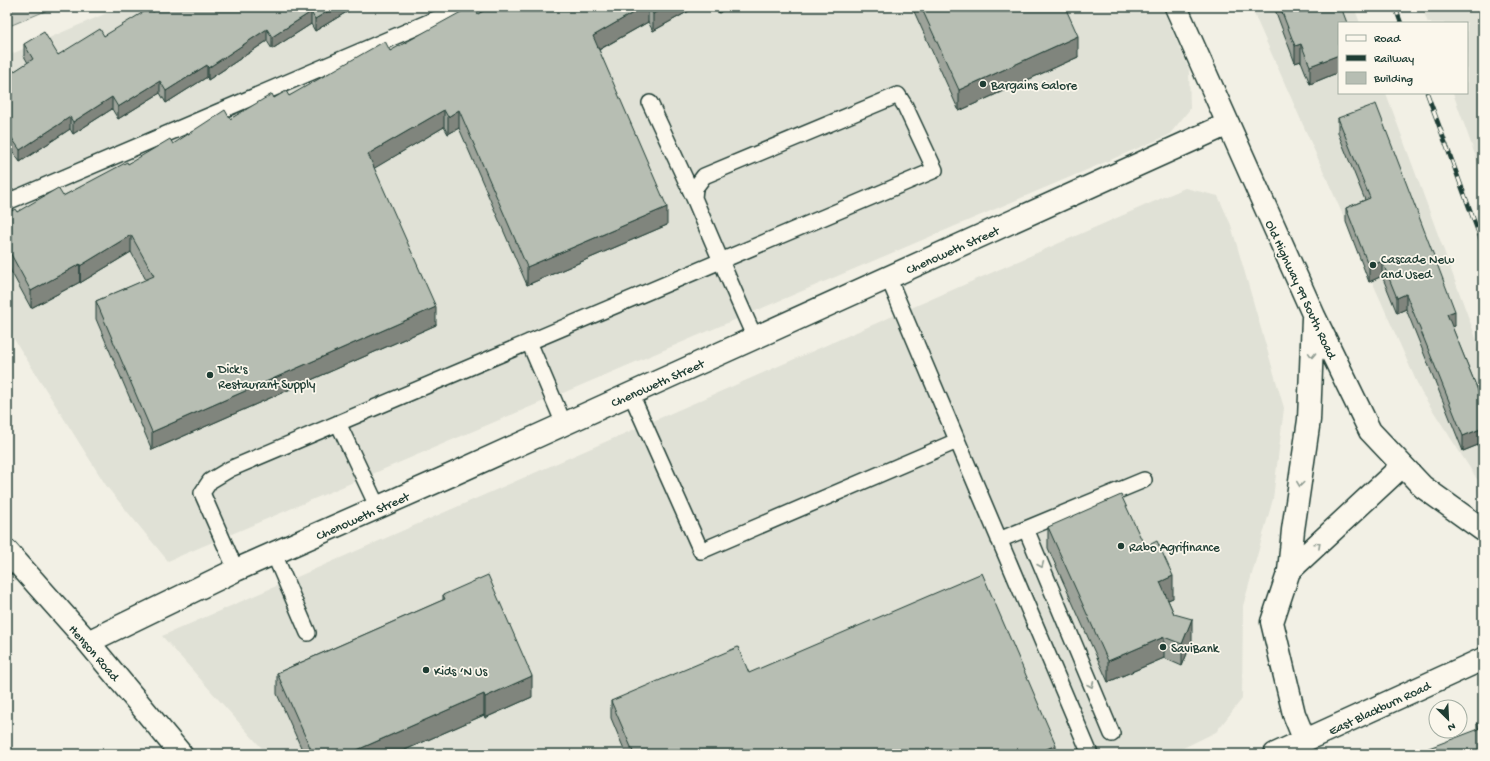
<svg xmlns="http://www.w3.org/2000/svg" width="1490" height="761" font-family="'Gochi Hand',sans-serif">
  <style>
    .built { fill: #e0e1d6 }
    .green { fill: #cfd2c8; stroke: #77887e }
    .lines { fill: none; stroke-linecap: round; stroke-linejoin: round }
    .service-casing { stroke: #1f3d34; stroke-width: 18 }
    .minor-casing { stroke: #1f3d34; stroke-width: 25 }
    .tertiary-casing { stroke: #1f3d34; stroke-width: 25 }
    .service { stroke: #fbf7ec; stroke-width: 15 }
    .minor { stroke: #fbf7ec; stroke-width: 22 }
    .tertiary { stroke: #fbf7ec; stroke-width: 22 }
    .rail-casing { stroke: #1f3d34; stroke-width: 4.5 }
    .rail { stroke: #fbf7ec; stroke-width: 3; stroke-dasharray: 9; stroke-linecap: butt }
    .wall { fill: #9da39a; stroke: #1f3d34 }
    .shaded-wall { fill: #80857d; stroke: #1f3d34 }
    .building { fill: #b7beb3; stroke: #1f3d34 }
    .oneway { stroke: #8d9a90 }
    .poi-dot { fill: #1f3d34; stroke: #fbf7ec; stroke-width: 1.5 }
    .labels { text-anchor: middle; stroke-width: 3.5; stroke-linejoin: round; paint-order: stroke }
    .poi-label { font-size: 13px; fill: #1f3d34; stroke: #fbf7ec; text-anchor: start }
    .street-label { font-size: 13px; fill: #1f3d34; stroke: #fbf7ec }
  </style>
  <rect width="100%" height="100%" fill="#f2f0e5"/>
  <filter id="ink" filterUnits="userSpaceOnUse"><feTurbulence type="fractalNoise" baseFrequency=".025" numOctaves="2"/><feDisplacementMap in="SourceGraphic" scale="8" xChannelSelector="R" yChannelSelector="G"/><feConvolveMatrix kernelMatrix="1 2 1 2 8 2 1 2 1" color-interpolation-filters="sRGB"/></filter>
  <g filter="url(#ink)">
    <path class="built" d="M121,7H1162L1189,69L1190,109L1169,135L168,561L107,487L7,328V56Z
      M1251,7H1354L1360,23H1339V93H1386L1483,357V484L1477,479L1421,392Z
      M1422,7H1483V177L1453,93H1467V23H1428Z
      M1185,188L1218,196L1231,225L1284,408L1273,499L1243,606L1242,699L1216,732L1171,754H267L162,636Z"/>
    <path class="green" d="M7,7H55L7,27Z"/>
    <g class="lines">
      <defs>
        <path id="service" d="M650,103L694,198
          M7,202L464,7
          M888,277L1090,754
          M529,342L564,424
          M631,394L701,551L957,441
          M338,423L378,508
          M1026,529L1112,734
          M999,540L1144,480
          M274,554L308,633
          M236,570L202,493L210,481L230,469L935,170L905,106L898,95L704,176L695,188L694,198C714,245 734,292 755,338"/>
        <path id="minor" d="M7,551L88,642L181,754
          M88,642L236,570L449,476L1228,124"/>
        <path id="tertiary" d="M1176,7L1314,316L1370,431L1423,487L1483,530
          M1289,571L1402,466
          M1305,741L1294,714L1272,622L1289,571L1293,530L1309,420L1313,318
          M1275,754L1483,659"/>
      </defs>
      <use href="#service" class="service-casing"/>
      <use href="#minor" class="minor-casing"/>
      <use href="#tertiary" class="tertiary-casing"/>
      <use href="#service" class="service"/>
      <use href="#minor" class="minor"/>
      <use href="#tertiary" class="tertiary"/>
      <defs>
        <path id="rail" d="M1395,7L1401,23
          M1427,93L1483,245"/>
      </defs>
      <use href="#rail" class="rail-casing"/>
      <use href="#rail" class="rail"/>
    </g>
    <path class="wall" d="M355,7L315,31L311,24L272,49L267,41L208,80L207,77L166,103L160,93L118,119L112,109L73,134L70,129L20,162L7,143V76L28,63L24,56V44L58,55L104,36L153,12Z
      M490,7H696L653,31L648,22L599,50L667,225L527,285L459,128L448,134L444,127L374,168L436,325L152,450L96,319V301L146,280L131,252L80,283V282L31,308L7,264V214L17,212L63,196L128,164L173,144L230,119L274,98L289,96L390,51L478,14Z
      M715,7H728L719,13Z
      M912,7H1065L1078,57L959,111Z
      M1274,7H1341L1339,23V72L1310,84L1301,61L1295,63Z
      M1338,118L1455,326L1452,327L1483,403V443L1463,451L1406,309L1397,313L1382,276L1369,282L1346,222V208L1365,200L1338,133Z
      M1048,527L1145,547L1173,598L1168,600L1174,614L1192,641L1182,666L1164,658L1108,682L1048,548Z
      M443,595L532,697L485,718L484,715L396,754H304L277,694V673L443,600Z
      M749,673L1056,754H626L611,718V701Z
      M1483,721V754L1477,730V724Z"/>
    <path class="shaded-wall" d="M335,7H355L315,31V19Z
      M643,7H648V22L593,53V36Z
      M665,7H696L653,31V14Z
      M719,7H728L719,13Z
      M311,12V24L272,49V37Z
      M267,29V41L208,80V68Z
      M1078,36V57L959,111V90Z
      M1301,44V61L1295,63V46Z
      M1339,55V72L1310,84V66Z
      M207,65V77L166,103V91Z
      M160,81V93L118,119V107Z
      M112,97V109L73,134V122Z
      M444,110V127L368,172V154Z
      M459,110V128L448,134V117Z
      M70,117V129L20,162V150Z
      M667,207V225L527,285V267Z
      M131,235V252L80,283V266Z
      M1382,261V276L1369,282V267Z
      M80,264V282L31,308V291Z
      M1406,294V309L1397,313V298Z
      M436,307V325L152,450V432Z
      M1455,311V326L1447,329V314Z
      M1483,428V443L1463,451V436Z
      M1173,576V598L1160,603V582Z
      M1192,619V641L1182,666V644Z
      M1164,637V658L1108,682V661Z
      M532,676V697L485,718V697Z
      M484,694V715L396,754H348Z
      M1056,745V754H1035Z"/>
    <path class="building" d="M160,7H335L315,19L311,12L272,37L267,29L208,68L207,65L166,91L160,81L118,107L112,97L73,122L70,117L20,150L7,131V76L33,59L24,44L44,32L58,55L100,29L104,36L150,8L153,12Z
      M470,7H473L478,14L490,7H643L593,36L667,207L527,267L459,110L448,117L444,110L368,154L436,307L152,432L96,301L154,276L131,235L80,266V264L31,291L7,247V214L15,209L17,212L58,188L63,196L127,162L128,164L170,139L173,144L225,110L230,119L272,94L274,98L286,91L289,96L385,41L390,51Z
      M649,7H665L653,14Z
      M921,7H1065L1078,36L959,90Z
      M1280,7H1341L1347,23H1339V55L1310,66L1301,44L1295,46Z
      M1376,104L1455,311L1447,314L1483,403V428L1463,436L1406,294L1397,298L1382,261L1369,267L1346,208L1370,198L1338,118Z
      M1121,495L1145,547L1157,541L1173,576L1160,582L1174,614L1192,619L1182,644L1164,637L1108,661L1048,527Z
      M982,573L1056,745L1035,754H634L611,701L738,647L749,673Z
      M488,575L532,676L485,697L484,694L348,754H313L277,673L445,599L443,595Z
      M1483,721V754H1413L1479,729L1477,724Z"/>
    <defs><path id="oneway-chevron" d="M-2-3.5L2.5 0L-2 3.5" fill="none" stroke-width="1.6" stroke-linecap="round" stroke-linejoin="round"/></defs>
    <g class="oneway">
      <use href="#oneway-chevron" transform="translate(1312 355) rotate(92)"/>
      <use href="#oneway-chevron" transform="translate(1300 484) rotate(98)"/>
      <use href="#oneway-chevron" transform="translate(1318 545) rotate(-43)"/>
      <use href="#oneway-chevron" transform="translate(1041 565) rotate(67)"/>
      <use href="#oneway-chevron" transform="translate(1091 685) rotate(67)"/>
    </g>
  </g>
  <g class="poi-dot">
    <circle cx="983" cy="84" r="4"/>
    <circle cx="1373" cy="265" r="4"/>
    <circle cx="210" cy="375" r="4"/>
    <circle cx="1121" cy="546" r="4"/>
    <circle cx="1163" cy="647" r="4"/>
    <circle cx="426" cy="670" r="4"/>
  </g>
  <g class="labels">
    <g class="poi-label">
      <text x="991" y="89">Bargains Galore</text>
      <text x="1381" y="263">Cascade New<tspan x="1381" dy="15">and Used</tspan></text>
      <text x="218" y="373">Dick's<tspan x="218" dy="15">Restaurant Supply</tspan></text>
      <text x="1129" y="551">Rabo Agrifinance</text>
      <text x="1171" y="652">SaviBank</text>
      <text x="434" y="675">Kids ‘N Us</text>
    </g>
    <g class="street-label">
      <text transform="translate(952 249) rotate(-24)" y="5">Chenoweth Street</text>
      <text transform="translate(1302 289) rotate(65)" y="5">Old Highway 99 South Road</text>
      <text transform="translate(657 382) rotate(-24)" y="5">Chenoweth Street</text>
      <text transform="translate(362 515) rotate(-24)" y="5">Chenoweth Street</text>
      <text transform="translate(95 652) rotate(49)" y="5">Henson Road</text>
      <text transform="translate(1379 707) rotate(-25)" y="5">East Blackburn Road</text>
    </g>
  </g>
  <rect width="1490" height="761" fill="none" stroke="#fbf7ec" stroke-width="24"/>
  <rect x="12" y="12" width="1466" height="737" fill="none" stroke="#1f3d34" stroke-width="1.5" filter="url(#ink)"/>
  <rect x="1338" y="22" width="130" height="72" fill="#fbf7ec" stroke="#a3ada2"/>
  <rect x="1346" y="35" width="20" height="6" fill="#fbf7ec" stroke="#a3ada2"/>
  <text x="1374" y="42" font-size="12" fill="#1f3d34">Road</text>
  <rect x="1346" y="55" width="20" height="6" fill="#1f3d34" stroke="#a3ada2"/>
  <text x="1374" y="62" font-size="12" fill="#1f3d34">Railway</text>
  <rect x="1346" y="72" width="20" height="12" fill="#b7beb3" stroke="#a3ada2"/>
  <text x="1374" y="82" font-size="12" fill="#1f3d34">Building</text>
  <g transform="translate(1448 719) rotate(156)"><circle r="19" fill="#fbf7ec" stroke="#a3ada2"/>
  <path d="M0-3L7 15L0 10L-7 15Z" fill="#1f3d34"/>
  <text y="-6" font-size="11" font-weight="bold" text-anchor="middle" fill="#1f3d34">N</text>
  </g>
</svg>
